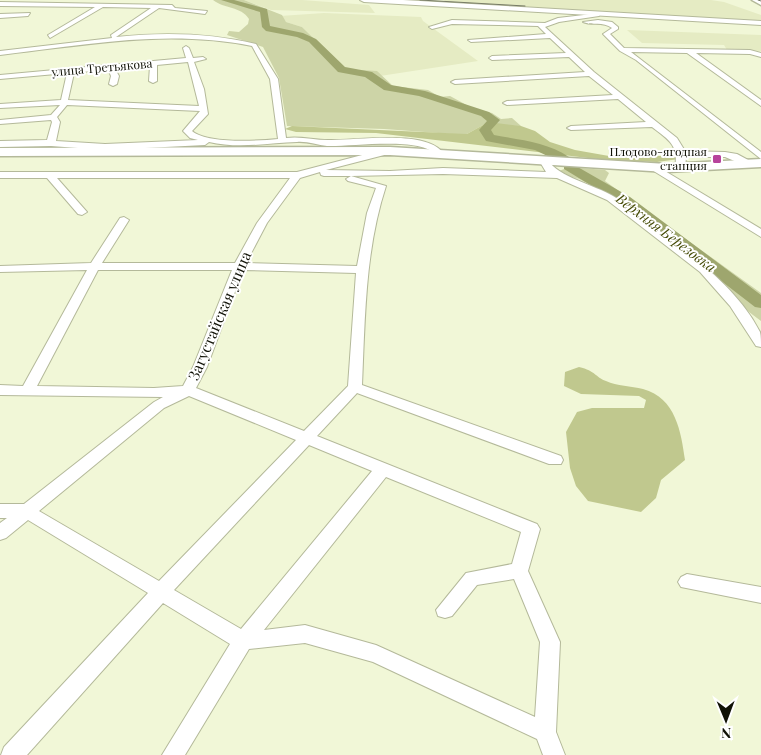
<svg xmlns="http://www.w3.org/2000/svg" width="761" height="755" font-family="'Playfair Display',serif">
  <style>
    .built { fill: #e5ebc3 }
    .green { fill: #cdd4a7 }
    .forest { fill: #c0c88e }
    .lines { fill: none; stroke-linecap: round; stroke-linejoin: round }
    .river { fill: #9ea66e; fill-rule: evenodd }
    .street-casing { stroke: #b4b99a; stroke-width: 2 }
    .secondary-casing { stroke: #b4b99a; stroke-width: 2 }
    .primary-casing { stroke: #b4b99a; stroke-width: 3 }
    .street { fill: #fff; fill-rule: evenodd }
    .secondary { fill: #fff; fill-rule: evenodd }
    .primary { fill: #fff; fill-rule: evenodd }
    .tram { stroke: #777b66; stroke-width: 1 }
    .rail { stroke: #777b66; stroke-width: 1 }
    .poi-dot { fill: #b7439c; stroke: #fff; stroke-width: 2 }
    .labels { text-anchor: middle; stroke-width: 4; stroke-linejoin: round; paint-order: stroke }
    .far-street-label { font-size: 12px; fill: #101106; stroke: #fff }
    .far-poi-label { font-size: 12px; fill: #101106; stroke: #fff; text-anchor: end }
    .far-water-label { font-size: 14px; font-style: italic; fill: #444a04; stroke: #fff }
    .street-label { font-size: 15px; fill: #101106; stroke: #fff }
  </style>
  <rect width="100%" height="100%" fill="#f1f7d7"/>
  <path class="built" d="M244,0H302L369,5L375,13L271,10Z
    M438,0H711L724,2L761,15V21L447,3L444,0Z
    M324,13L421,17L423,21L478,61L380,76L357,69H345L302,27L286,22L280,16Z
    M627,30L761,35V51L727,50L724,45L642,43Z"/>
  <path class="green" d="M213,0H244L282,15L286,22L302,27L345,69L377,71L393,86L428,90L440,97L450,96L474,109L492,113L501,119L512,118L521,126L483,125L467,134H452L384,129L287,126L279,78L263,47L227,35L229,31L239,32L248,24L249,19C241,6 224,9 213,0Z
    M569,167L605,170L609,173L605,181L761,293V321L749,312L708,270L619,200L579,179L562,174L559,171Z"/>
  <path class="forest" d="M496,123L521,126L535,131L550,142L575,150L609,156H669L677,157L679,159L657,162L605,160L376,133L296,132L285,129L292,126L467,134L483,125Z
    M579,367C596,371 595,377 606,381C617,386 631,386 643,389C676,398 681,432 685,460L661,480L656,498L641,512L588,501L576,486L570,468L566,432L577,412L592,408H644L646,400L639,396L581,394L564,386L565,372Z"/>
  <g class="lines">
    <path class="river" d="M221,0H234L267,9L270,26L303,33L316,39L345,67L372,72L391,85L425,91L489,112L500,120L491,130L494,135C520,140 547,142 569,157V162L630,197L761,295V308L755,307L620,203L564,169V164L535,150L486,141L479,130L487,121L481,116L419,96L384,90L365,77L338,72L309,42L297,37L266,31L262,27L260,12Z"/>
    <defs>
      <path id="street" d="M0,2L172,5L175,8L207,11L205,14L159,8L116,37C163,32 210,33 256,44L278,79L286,138C301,136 313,140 328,140C355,141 426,129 443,153L436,155C422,136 349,147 327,146C317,145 307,141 297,142C268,143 238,149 209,142L205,145L105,150L51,146L0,147V141L47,140L52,122L51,120L0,124V120L51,115L60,105L0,108V104L61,100L67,73L0,79V75L186,58L183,48L186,46L189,48L193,58L203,57L206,59L194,62L204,89L208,114L192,131C208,144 257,141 278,139L270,79L252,46C167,29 85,45 0,55V51L112,38L111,35L151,8L103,7L50,38L48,35L95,7L0,6ZM188,62L199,106L68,100L74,73L108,69L111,76L109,84L113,86L117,84L119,76L115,69L150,66L149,81L153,83L157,81V65ZM67,105L200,111L183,131L190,138L198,140L105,144L56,141L60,122L57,117Z
        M30,13L28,16L0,18V14Z
        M601,13L599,16L559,22L545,27L594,72L677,138L685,151L725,152L737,154L750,161V165H744L725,157H686L685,168L680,171L675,168C679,145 669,140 652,127L571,130L567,128L571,126L646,122L618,99L507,105L503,103L507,101L613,95L589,76L455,84L451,82L455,80L585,72L569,57L492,60L489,58L492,56L566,53L550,38L471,42L468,40L546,34L538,26L452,24L432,29L429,27L452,20L545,23L558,18Z
        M598,20L612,22L618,27V29L610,34L624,48L750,50L761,53V57L750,54L696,53L761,100V106L687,53L631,52L761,152V159L636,60L620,51L603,34L612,28C603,21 592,26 583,22Z
        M389,148L393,151L392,153L326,170L390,171L443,168L546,172L540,162L548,160C558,177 595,185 613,196C627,204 640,216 653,226C692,256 737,287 760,332C761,336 761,342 761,347L756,346L730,306L700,272L607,200L557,178L443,174L351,176L386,186C365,250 365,318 362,385L561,456L563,460L561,464H549L357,393L317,436L537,524L540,529L528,571L560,642L556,732L565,755H543L537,739L373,662L305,643L249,649L185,755H162L230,644L163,603L27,755H1L4,747L148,593L28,520L6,538L0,540V523L7,518H0V504H24L154,402L163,397L0,395V385L23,386L87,270L0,272V266L91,263L120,218L124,217L129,220L102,263H235L257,223L290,178H57L87,212L82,215L78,214L47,178H0V172H297ZM320,172L321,175L324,176H351L346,179L348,181L376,188L367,213L357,266L246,263L267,223L300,178ZM98,270H232L193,367L183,386L154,388L37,386ZM243,270L356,273L348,386L304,431L196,388L207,367ZM189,396L296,440L159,581L39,511L164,408ZM309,445L372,471L241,629L174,590ZM386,477L521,532L512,564L466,573L436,610L438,616L445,618L452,616L477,585L514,579L540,642L535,717L376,645L305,625L264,630Z
        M655,165L761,229V237L652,170V166Z
        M687,574L761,587V603L681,587L678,582L681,577Z"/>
      <path id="secondary" d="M360,0H403L761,21V25L364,2Z"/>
      <path id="primary" d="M752,0H761V5Z
        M390,147L667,164L761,159V167L667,172L390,155L0,156V148Z"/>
    </defs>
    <use href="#street" class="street-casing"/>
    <use href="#secondary" class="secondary-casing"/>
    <use href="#primary" class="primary-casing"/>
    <use href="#street" class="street"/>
    <use href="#secondary" class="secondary"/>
    <use href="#primary" class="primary"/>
    <path class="tram" d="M758,0L761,1"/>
    <path class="rail" d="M420,0L525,6"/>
  </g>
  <rect class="poi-dot" x="712" y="154" width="10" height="10" rx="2.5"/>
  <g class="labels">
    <g class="far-street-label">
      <text transform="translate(102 68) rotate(-5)" y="4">улица Третьякова</text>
    </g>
    <g class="far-poi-label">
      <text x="707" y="156">Плодово-ягодная<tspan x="707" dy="14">станция</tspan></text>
    </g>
    <g class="far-water-label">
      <text transform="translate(666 233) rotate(37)" y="5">Верхняя Березовка</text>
    </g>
    <g class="street-label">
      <text transform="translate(220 316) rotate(-67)" y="5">Загустайская улица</text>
    </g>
  </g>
  <g transform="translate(726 720) rotate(179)" stroke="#ffffff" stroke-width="4" paint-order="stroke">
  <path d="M0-4L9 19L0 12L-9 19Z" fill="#101106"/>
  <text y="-8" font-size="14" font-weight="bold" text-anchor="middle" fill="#101106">N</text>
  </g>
</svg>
